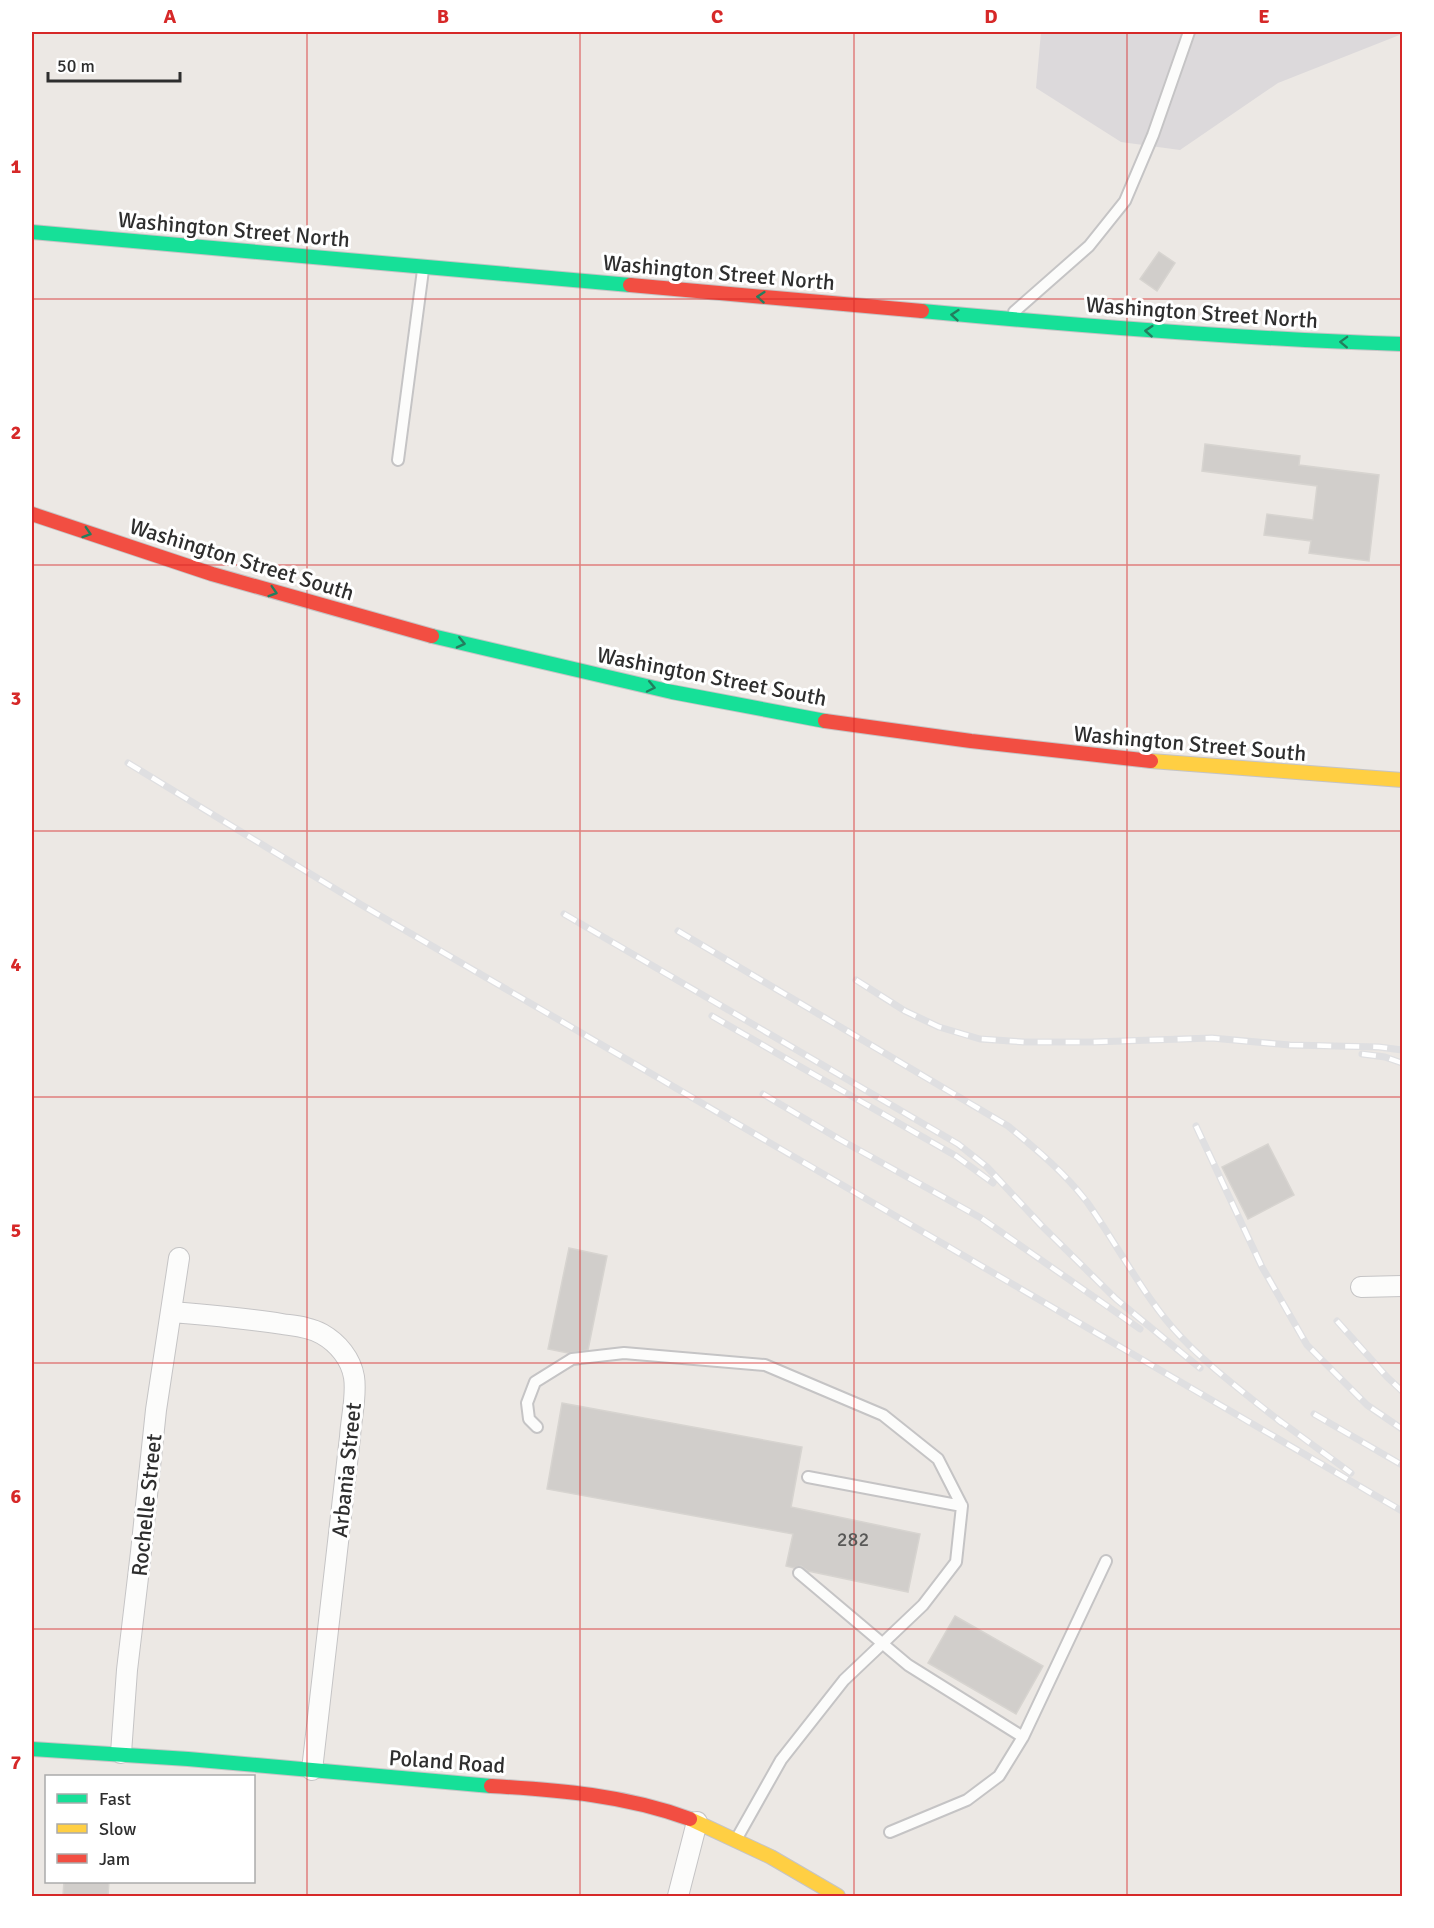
<svg xmlns="http://www.w3.org/2000/svg" width="1434" height="1928" font-family="Signika,sans-serif">
  <style>
    .industrial { fill: #dcd9db }
    .building { fill: #d1cecb; stroke: #d7d4d0; stroke-width: 1.5 }
    .lines { fill: none; stroke-linecap: round; stroke-linejoin: round }
    .lane-casing { stroke: #c5c4c5; stroke-width: 14 }
    .street-casing { stroke: #c5c4c5; stroke-width: 22 }
    .fast-casing { stroke: #c5c4c5; stroke-width: 16 }
    .slow-casing { stroke: #c5c4c5; stroke-width: 16 }
    .jam-casing { stroke: #c5c4c5; stroke-width: 16 }
    .lane { stroke: #fcfcfb; stroke-width: 10 }
    .street { stroke: #fcfcfb; stroke-width: 20 }
    .fast { stroke: #16e098; stroke-width: 14 }
    .slow { stroke: #ffcf43; stroke-width: 14 }
    .jam { stroke: #f24e42; stroke-width: 14 }
    .rail-casing { stroke: #dfdfe1; stroke-width: 7 }
    .rail { stroke: #fff; stroke-width: 4.5; stroke-dasharray: 14; stroke-linecap: butt }
    .oneway { stroke: #237e5e }
    .grid { fill: none; stroke: #d62828; stroke-width: 1.5; stroke-opacity: 0.55 }
    .labels { text-anchor: middle; stroke-width: 6; stroke-linejoin: round; paint-order: stroke }
    .number-label { font-size: 20px; fill: #585857 }
    .street-label { font-size: 22px; fill: #2e2e2e; stroke: #fff }
    .neatline { fill: none; stroke: #d62828; stroke-width: 2 }
    .grid-label { font-size: 20px; text-anchor: middle; font-weight: bold; fill: #d62828 }
  </style>
  <rect width="100%" height="100%" fill="#ece8e4"/>
  <path class="industrial" d="M1041,32H1402V34L1278,83L1180,150L1121,142L1036,88Z"/>
  <path class="building" d="M1159,252L1175,263L1157,291L1140,279Z
    M1205,444L1300,456L1299,465L1379,475L1369,561L1309,553L1311,541L1264,535L1267,514L1313,520L1317,486L1202,471Z
    M1268,1144L1294,1195L1248,1219L1222,1167Z
    M569,1248L607,1256L588,1350L568,1353L548,1349Z
    M562,1403L802,1447L791,1507L920,1534L908,1592L808,1571L801,1566L794,1568L786,1566L793,1534L547,1489Z
    M955,1616L1043,1666L1016,1714L928,1663Z
    M64,1881H109L108,1896H63Z"/>
  <g class="lines">
    <defs>
      <path id="lane" d="M1014,312L1089,246L1125,201L1153,135L1189,32
        M398,460L423,270
        M537,1427L529,1419L527,1403L535,1382L572,1359L624,1353L765,1365L883,1415L938,1459L962,1506
        M799,1573L908,1665L1023,1737L1106,1561
        M890,1832L967,1800L999,1776L1023,1737
        M737,1838L781,1760L844,1680L923,1605L956,1562L962,1506L808,1477"/>
      <path id="street" d="M1361,1287L1402,1286
        M172,1312C208,1315 245,1318 282,1324C295,1326 310,1327 322,1334C338,1343 351,1359 354,1377C357,1396 351,1418 350,1437L312,1770
        M121,1753L127,1670L141,1552L156,1410L179,1258
        M678,1896L697,1822"/>
      <path id="fast" d="M32,232L630,285
        M922,311C1082,326 1242,339 1402,344
        M432,636L672,692L825,721
        M32,1749L188,1759L491,1786"/>
      <path id="slow" d="M1151,761L1402,780
        M690,1819L771,1857L838,1896"/>
      <path id="jam" d="M630,285L922,311
        M32,514L212,574L432,636
        M825,721L971,741L1151,761
        M491,1786C559,1790 625,1795 690,1819"/>
    </defs>
    <use href="#lane" class="lane-casing"/>
    <use href="#street" class="street-casing"/>
    <use href="#fast" class="fast-casing"/>
    <use href="#slow" class="slow-casing"/>
    <use href="#jam" class="jam-casing"/>
    <use href="#lane" class="lane"/>
    <use href="#street" class="street"/>
    <use href="#fast" class="fast"/>
    <use href="#slow" class="slow"/>
    <use href="#jam" class="jam"/>
    <defs>
      <path id="rail" d="M128,763L360,904L1402,1511
        M564,914L958,1144L987,1167L1041,1225L1116,1299L1200,1368
        M678,931L1008,1126C1036,1149 1065,1173 1087,1202C1116,1243 1139,1288 1172,1327C1204,1364 1245,1393 1282,1423
        M856,980L905,1011L939,1027L980,1039L1024,1042H1093L1212,1038L1290,1045L1379,1047L1402,1050
        M712,1016L956,1156L993,1183
        M1362,1054L1385,1057L1402,1063
        M763,1094L839,1139L981,1218L1140,1329
        M1196,1126L1262,1267L1307,1345L1367,1405L1402,1429
        M1337,1321L1387,1377L1402,1391
        M1314,1414L1402,1465
        M1276,1418L1351,1473"/>
    </defs>
    <use href="#rail" class="rail-casing"/>
    <use href="#rail" class="rail"/>
  </g>
  <defs><path id="oneway-chevron" d="M-2-3.5L2.5 0L-2 3.5" fill="none" stroke-width="1.6" stroke-linecap="round" stroke-linejoin="round" transform="scale(1.5)"/></defs>
  <g class="oneway">
    <use href="#oneway-chevron" transform="translate(761 297) rotate(-175)"/>
    <use href="#oneway-chevron" transform="translate(955 315) rotate(-175)"/>
    <use href="#oneway-chevron" transform="translate(1149 331) rotate(-176)"/>
    <use href="#oneway-chevron" transform="translate(1344 342) rotate(-178)"/>
    <use href="#oneway-chevron" transform="translate(87 533) rotate(18)"/>
    <use href="#oneway-chevron" transform="translate(273 592) rotate(17)"/>
    <use href="#oneway-chevron" transform="translate(461 643) rotate(13)"/>
    <use href="#oneway-chevron" transform="translate(651 687) rotate(12)"/>
  </g>
  <path class="grid" d="M307,32V1896M580,32V1896M854,32V1896M1127,32V1896M32,299H1402M32,565H1402M32,831H1402M32,1097H1402M32,1363H1402M32,1629H1402"/>
  <g class="labels">
    <g class="number-label">
      <text x="853" y="1546">282</text>
    </g>
    <g class="street-label">
      <text transform="translate(234 229) rotate(5)" y="8">Washington Street North</text>
      <text transform="translate(719 272) rotate(5)" y="8">Washington Street North</text>
      <text transform="translate(1202 312) rotate(4)" y="8">Washington Street North</text>
      <text transform="translate(242 559) rotate(17)" y="8">Washington Street South</text>
      <text transform="translate(712 676) rotate(11)" y="8">Washington Street South</text>
      <text transform="translate(1190 743) rotate(5)" y="8">Washington Street South</text>
      <text transform="translate(346 1470) rotate(-84)" y="8">Arbania Street</text>
      <text transform="translate(146 1505) rotate(-84)" y="8">Rochelle Street</text>
      <text transform="translate(447 1761) rotate(4)" y="8">Poland Road</text>
    </g>
  </g>
  <rect width="1434" height="1928" fill="none" stroke="#ffffff" stroke-width="66"/>
  <rect x="45" y="1775" width="210" height="108" fill="#ffffff" stroke="#ababab" stroke-width="1.5"/>
  <rect x="57" y="1794" width="30" height="9" fill="#16e098" stroke="#ababab" stroke-width="1.5"/>
  <text x="99" y="1805" font-size="18" fill="#2e2e2e">Fast</text>
  <rect x="57" y="1824" width="30" height="9" fill="#ffcf43" stroke="#ababab" stroke-width="1.5"/>
  <text x="99" y="1835" font-size="18" fill="#2e2e2e">Slow</text>
  <rect x="57" y="1854" width="30" height="9" fill="#f24e42" stroke="#ababab" stroke-width="1.5"/>
  <text x="99" y="1865" font-size="18" fill="#2e2e2e">Jam</text>
  <path d="M48 72v9h132v-9" fill="none" stroke="#2e2e2e" stroke-width="3"/>
  <text x="57" y="72" font-size="18" fill="#2e2e2e" stroke="#ffffff" stroke-width="4.5" paint-order="stroke">50 m</text>
  <rect x="33" y="33" width="1368" height="1862" class="neatline"/>
  <g class="grid-label">
    <text x="170" y="23">A</text>
    <text x="443" y="23">B</text>
    <text x="717" y="23">C</text>
    <text x="991" y="23">D</text>
    <text x="1264" y="23">E</text>
    <text x="16" y="173">1</text>
    <text x="16" y="439">2</text>
    <text x="16" y="705">3</text>
    <text x="16" y="971">4</text>
    <text x="16" y="1237">5</text>
    <text x="16" y="1503">6</text>
    <text x="16" y="1769">7</text>
  </g>
</svg>
